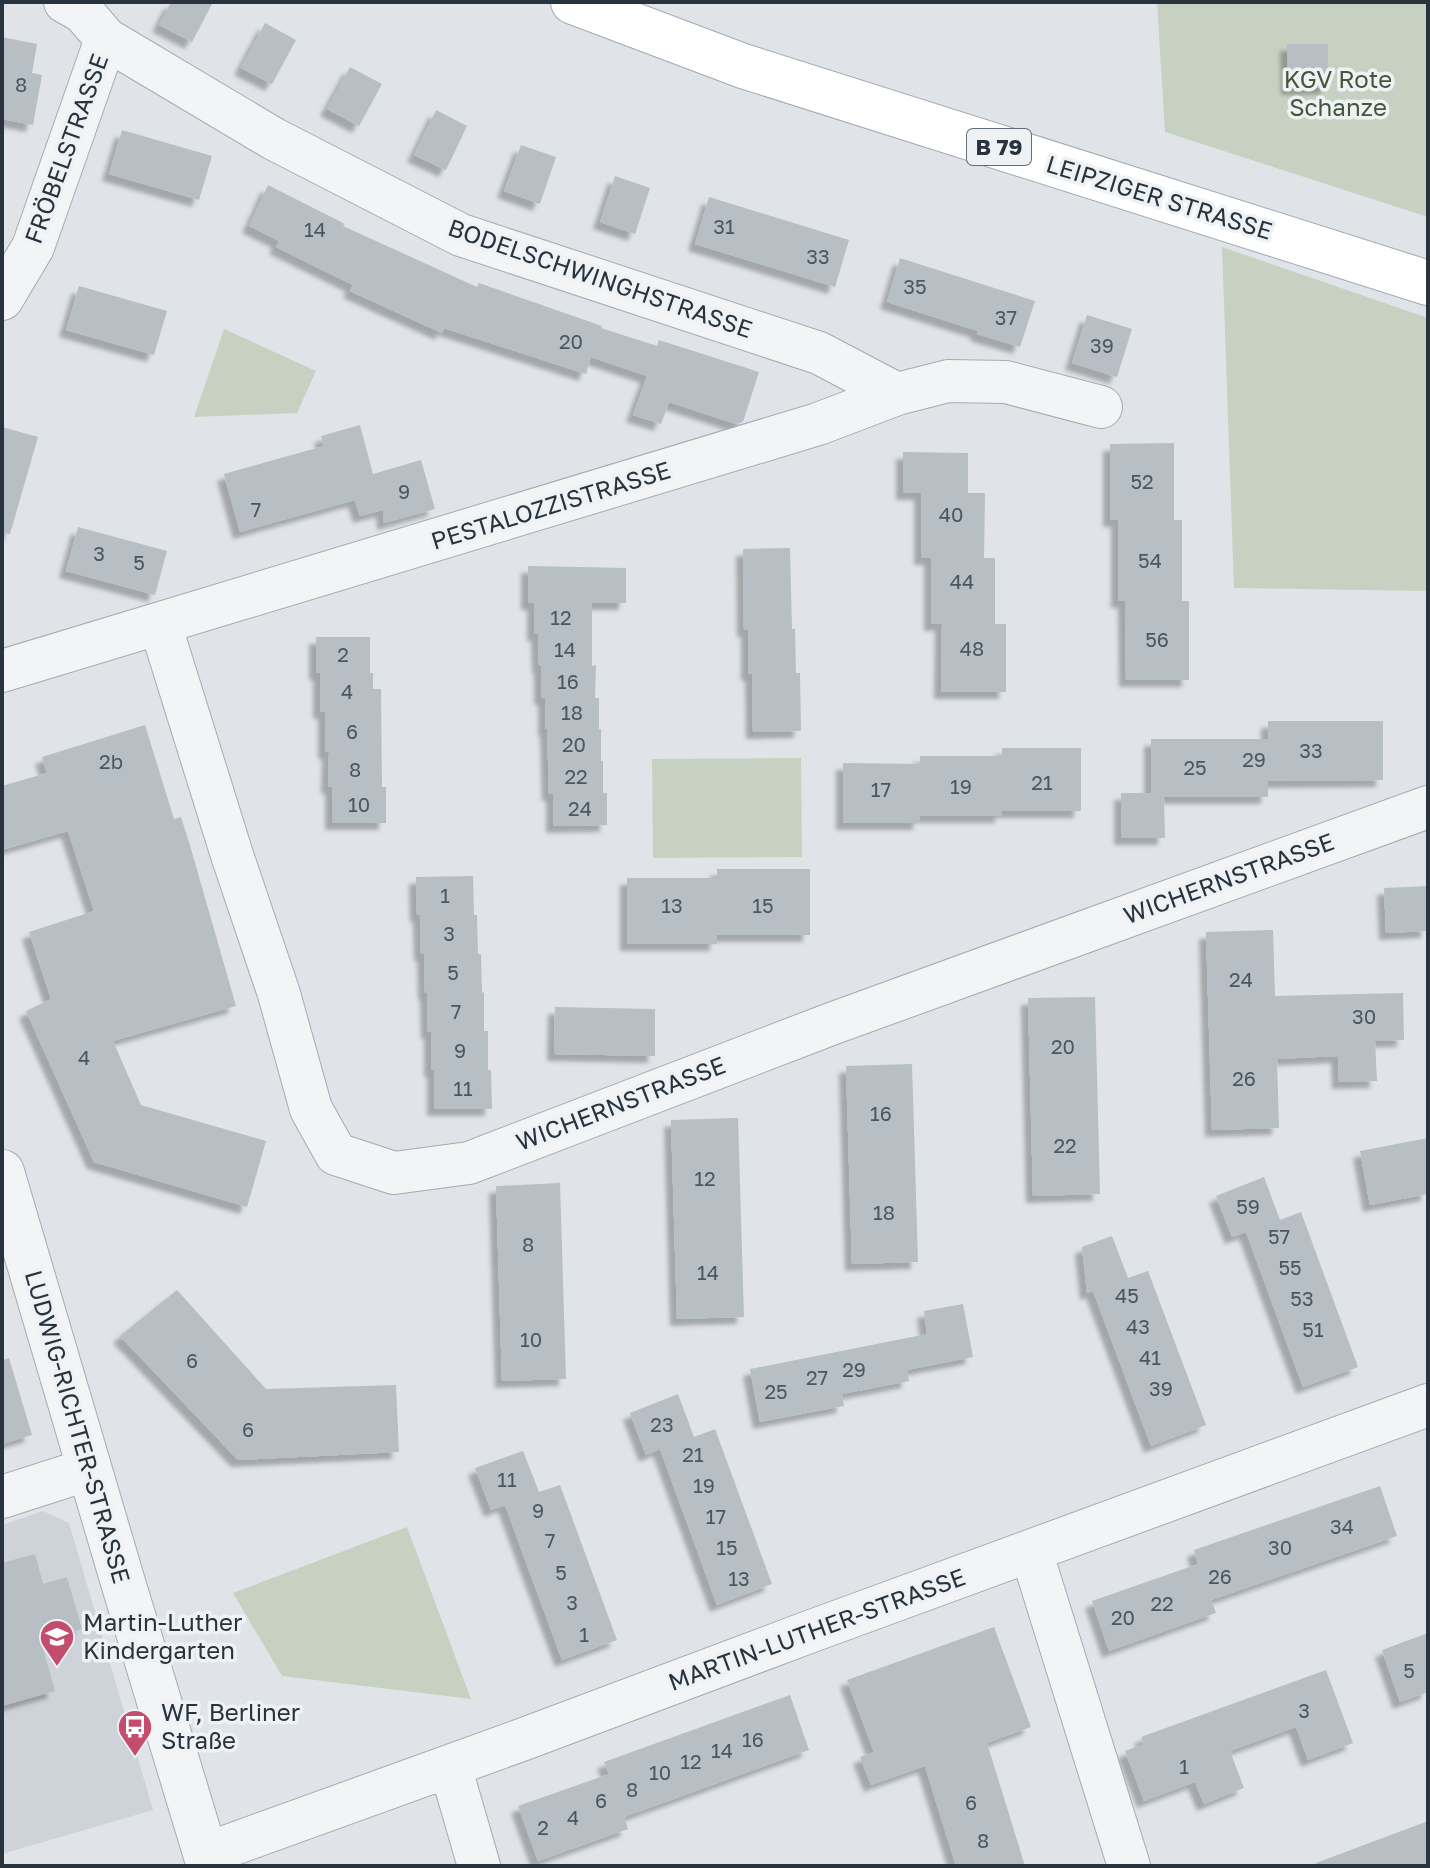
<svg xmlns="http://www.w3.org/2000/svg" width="1430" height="1868" font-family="'Golos Text',sans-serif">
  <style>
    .built { fill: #ced3d9 }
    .green { fill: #c7d1c1 }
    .building { fill: #b7bec4; filter: url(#shadow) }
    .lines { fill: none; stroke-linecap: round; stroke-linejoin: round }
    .minor-casing { stroke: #a5abb2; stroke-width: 44 }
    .tertiary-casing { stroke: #a5abb2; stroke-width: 46 }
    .primary-casing { stroke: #a0aab2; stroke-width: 46 }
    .minor { stroke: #f2f4f6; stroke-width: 42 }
    .tertiary { stroke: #f2f4f6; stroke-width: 44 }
    .primary { stroke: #fff; stroke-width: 44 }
    .labels { text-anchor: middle; stroke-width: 7; stroke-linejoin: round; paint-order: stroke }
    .number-label { font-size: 20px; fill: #4c5660 }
    .shield { fill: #eff2f5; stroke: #646c75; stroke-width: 2 }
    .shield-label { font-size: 22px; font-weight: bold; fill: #29333e }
    .park-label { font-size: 24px; fill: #425838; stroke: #eff2f5 }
    .street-label { font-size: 24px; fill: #29333e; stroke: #eff2f5 }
    .poi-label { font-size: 24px; fill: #29333e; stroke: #eff2f5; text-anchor: start }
  </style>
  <defs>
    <filter id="shadow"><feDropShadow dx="-7" dy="7" stdDeviation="2" flood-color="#0004"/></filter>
  </defs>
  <rect width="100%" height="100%" fill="#e0e4e8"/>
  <path class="built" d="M43,1511L69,1523L153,1810L2,1854V1525Z"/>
  <path class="green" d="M1157,2H1428V217L1165,132Z
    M1222,247L1428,318V591L1234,588Z
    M224,329L316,371L297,413L194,417Z
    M801,758L802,857L653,858L652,759Z
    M407,1527L471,1699L282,1676L233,1593Z"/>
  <path class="building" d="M171,2H213L192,42L159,25Z
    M265,23L296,40L272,84L241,68Z
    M2,37L37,44L32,73L42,75L33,125L2,119Z
    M1287,44H1328V87L1288,88Z
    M350,67L382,84L359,126L327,109Z
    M436,110L467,126L446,170L414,155Z
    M122,130L212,156L199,200L109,174Z
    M521,145L556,157L540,204L504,191Z
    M615,176L650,188L635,234L600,222Z
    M268,185L345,224L343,226L477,287L479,283L602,326L601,328L657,346L659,340L759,372L743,422L736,424L669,402L661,424L633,415L647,376L591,357L586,374L444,328L442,333L350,291L353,285L276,247L279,241L249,226Z
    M709,197L849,240L835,287L695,244Z
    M900,258L1035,301L1020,347L977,334L978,331L887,302Z
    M79,286L167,311L154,355L66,330Z
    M1087,315L1132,329L1117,377L1072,363Z
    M360,425L373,474L421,460L435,509L384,523L383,510L360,516L355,500L240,532L224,474L324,446L321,436Z
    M2,427L38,437L10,534L2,533Z
    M1174,443V520H1182V601H1189V680H1126L1125,601H1118V520H1110V444Z
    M903,452L968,453V493H985L984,558H995V624H1006V692H941L942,624H931V558H921V493H903Z
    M78,527L167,551L155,595L66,571Z
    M790,548L792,629H795L796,673H800L801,731L753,732L752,674H748V630H744L743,549Z
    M528,566L626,568V603H592V666L596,665L595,698H599V729H601V761H603V793H607V825L553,826V794H549L547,729H545V698H541V666H539L538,634H534V603H528Z
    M316,637H370V673H373V689H381L382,787H386V823H332V787H328L329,752H325V712H320V673H316Z
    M1268,721H1383V780L1268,781V797H1164L1165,838H1121V793H1151V739H1268Z
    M145,725L174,819L181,817L189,842L236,1006L113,1041L141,1105L266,1141L247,1207L94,1162L26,1011L51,999L29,932L94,911L68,831L2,850V786L47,773L42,757Z
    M1002,748H1081V811H1002V816H920V823H843V763L920,764V756H1002Z
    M717,869H810V935H717V944H627V878H717Z
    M473,876L474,915H477L478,954H481L482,993L484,992V1031H488V1070H491L492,1109H434V1070H431V1032H428L427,993H425L424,954H421L420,915H417L416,877Z
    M1428,886V931L1386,933L1384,888Z
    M1273,930L1275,996L1403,993L1404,1040L1375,1041L1377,1081L1339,1082L1338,1056L1277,1059L1279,1128L1212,1130L1206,932Z
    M1095,997L1100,1194L1033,1196L1028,998Z
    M555,1007L655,1009V1056L554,1054Z
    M912,1064L918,1262L852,1264L846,1066Z
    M738,1118L744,1317L677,1319L671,1120Z
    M1428,1138V1194L1370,1205L1360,1151Z
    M1264,1177L1280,1220L1301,1212L1358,1367L1303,1387L1246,1232L1232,1237L1216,1196Z
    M560,1183L566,1379L502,1381L496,1186Z
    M1112,1236L1128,1278L1148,1271L1206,1425L1151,1446L1093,1291L1087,1293L1082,1247Z
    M177,1290L266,1389L396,1385L399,1452L238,1460L120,1336Z
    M963,1304L973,1357L907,1370L909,1381L842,1394L844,1406L760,1422L750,1369L927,1334L924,1311Z
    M9,1358L32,1435L2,1444V1360Z
    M678,1394L694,1437L715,1429L772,1584L717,1605L660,1449L646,1455L630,1413Z
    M523,1451L539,1492L560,1485L617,1640L562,1660L505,1505L491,1510L475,1468Z
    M1380,1486L1397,1536L1211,1600L1216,1613L1109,1651L1092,1601L1198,1564L1194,1550Z
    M35,1554L43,1584L67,1577L82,1629L41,1641L55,1691L2,1706V1563Z
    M994,1627L1031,1727L987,1743L1025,1866H956L925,1766L871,1785L860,1757L874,1752L847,1680Z
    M1428,1633V1692L1400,1702L1382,1650Z
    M1326,1670L1353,1743L1308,1760L1296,1727L1230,1751L1244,1788L1204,1804L1195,1782L1144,1801L1125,1751L1144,1744L1141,1737Z
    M790,1695L809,1750L624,1817L628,1829L538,1861L518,1806L609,1774L604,1762Z
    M1428,1821V1866H1316V1863Z"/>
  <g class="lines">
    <defs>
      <path id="minor" d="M65,2L83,12L106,39L274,139L461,235L819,353L897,394
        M2,299L33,247L106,39
        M160,624L232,855L279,994L311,1109L336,1154L394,1173L469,1163L831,1024L1428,807
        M2,671L818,424L897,394L948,381L1006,382L1101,407
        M2,1497L89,1469
        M1031,1551L1129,1866
        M450,1766L479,1866
        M206,1854L524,1739L809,1632L1428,1405"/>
      <path id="tertiary" d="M2,1172L122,1579L209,1866"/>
      <path id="primary" d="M573,2L743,66L1428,283"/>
    </defs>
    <use href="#minor" class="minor-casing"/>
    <use href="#tertiary" class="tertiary-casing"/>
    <use href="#primary" class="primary-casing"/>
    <use href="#minor" class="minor"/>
    <use href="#tertiary" class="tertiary"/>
    <use href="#primary" class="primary"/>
  </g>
  <defs>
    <symbol id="school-pin" viewBox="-11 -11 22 30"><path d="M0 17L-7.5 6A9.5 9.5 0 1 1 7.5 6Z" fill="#c44d6e" stroke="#eff2f5"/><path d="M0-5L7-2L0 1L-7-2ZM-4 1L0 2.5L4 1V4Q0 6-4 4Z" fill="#fff"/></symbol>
    <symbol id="bus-pin" viewBox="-11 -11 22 30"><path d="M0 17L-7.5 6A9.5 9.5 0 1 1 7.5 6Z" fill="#c44d6e" stroke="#eff2f5"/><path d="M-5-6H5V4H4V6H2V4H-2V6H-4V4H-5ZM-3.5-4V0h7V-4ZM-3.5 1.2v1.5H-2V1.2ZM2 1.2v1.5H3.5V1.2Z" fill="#fff"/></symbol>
  </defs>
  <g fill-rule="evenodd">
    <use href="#school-pin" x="37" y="1617" width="40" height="54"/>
    <use href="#bus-pin" x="115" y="1707" width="40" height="54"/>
  </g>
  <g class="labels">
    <g class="number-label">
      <text x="21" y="92">8</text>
      <text x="724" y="234">31</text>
      <text x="315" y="237">14</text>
      <text x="818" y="264">33</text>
      <text x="915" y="294">35</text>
      <text x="1006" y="325">37</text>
      <text x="571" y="349">20</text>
      <text x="1102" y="353">39</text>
      <text x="1142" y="489">52</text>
      <text x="404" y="499">9</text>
      <text x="256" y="517">7</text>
      <text x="951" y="522">40</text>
      <text x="99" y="561">3</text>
      <text x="1150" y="568">54</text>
      <text x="139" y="570">5</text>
      <text x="962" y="589">44</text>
      <text x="561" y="625">12</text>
      <text x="1157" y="647">56</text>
      <text x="972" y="656">48</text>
      <text x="565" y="657">14</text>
      <text x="343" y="662">2</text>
      <text x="568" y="689">16</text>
      <text x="347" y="699">4</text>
      <text x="572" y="720">18</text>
      <text x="352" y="739">6</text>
      <text x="574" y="752">20</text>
      <text x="1311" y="758">33</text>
      <text x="1254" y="767">29</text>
      <text x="111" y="769">2b</text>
      <text x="1195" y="775">25</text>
      <text x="355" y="777">8</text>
      <text x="576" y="784">22</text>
      <text x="1042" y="790">21</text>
      <text x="961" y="794">19</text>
      <text x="881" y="797">17</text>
      <text x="359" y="812">10</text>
      <text x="580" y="816">24</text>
      <text x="445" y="903">1</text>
      <text x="672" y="913">13</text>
      <text x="763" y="913">15</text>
      <text x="449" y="941">3</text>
      <text x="453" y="980">5</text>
      <text x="1241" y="987">24</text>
      <text x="456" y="1019">7</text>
      <text x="1364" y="1024">30</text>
      <text x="1063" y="1054">20</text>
      <text x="460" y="1058">9</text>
      <text x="84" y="1065">4</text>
      <text x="1244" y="1086">26</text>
      <text x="463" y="1096">11</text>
      <text x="881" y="1121">16</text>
      <text x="1065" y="1153">22</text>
      <text x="705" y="1186">12</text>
      <text x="1248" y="1214">59</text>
      <text x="884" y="1220">18</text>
      <text x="1279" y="1244">57</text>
      <text x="528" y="1252">8</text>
      <text x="1290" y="1275">55</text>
      <text x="708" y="1280">14</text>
      <text x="1127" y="1303">45</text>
      <text x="1302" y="1306">53</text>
      <text x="1138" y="1334">43</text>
      <text x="1313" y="1337">51</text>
      <text x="531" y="1347">10</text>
      <text x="1150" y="1365">41</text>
      <text x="192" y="1368">6</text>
      <text x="854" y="1377">29</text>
      <text x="817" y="1385">27</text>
      <text x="1161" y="1396">39</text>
      <text x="776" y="1399">25</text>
      <text x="662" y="1432">23</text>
      <text x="248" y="1437">6</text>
      <text x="693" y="1462">21</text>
      <text x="507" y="1487">11</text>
      <text x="704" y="1493">19</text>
      <text x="538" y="1518">9</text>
      <text x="716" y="1524">17</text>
      <text x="1342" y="1534">34</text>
      <text x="550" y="1548">7</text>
      <text x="727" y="1555">15</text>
      <text x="1280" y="1555">30</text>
      <text x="561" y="1580">5</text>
      <text x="1220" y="1584">26</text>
      <text x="739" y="1586">13</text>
      <text x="572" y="1610">3</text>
      <text x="1162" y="1611">22</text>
      <text x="1123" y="1625">20</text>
      <text x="584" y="1642">1</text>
      <text x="1409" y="1678">5</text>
      <text x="1304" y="1718">3</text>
      <text x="753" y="1747">16</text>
      <text x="722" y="1758">14</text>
      <text x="691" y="1769">12</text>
      <text x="1184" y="1774">1</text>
      <text x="660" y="1780">10</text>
      <text x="632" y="1797">8</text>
      <text x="601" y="1808">6</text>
      <text x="971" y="1810">6</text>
      <text x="573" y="1825">4</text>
      <text x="543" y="1835">2</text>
      <text x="983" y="1848">8</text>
    </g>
    <rect class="shield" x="967" y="129" width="64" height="36" rx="6"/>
    <g class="shield-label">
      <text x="999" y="155">B 79</text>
    </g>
    <g class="park-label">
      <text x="1338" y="88">KGV Rote<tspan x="1338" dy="28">Schanze</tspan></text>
    </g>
    <g class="street-label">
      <text transform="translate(67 149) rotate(-70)" y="8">FRÖBELSTRASSE</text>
      <text transform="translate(1159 198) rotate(17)" y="8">LEIPZIGER STRASSE</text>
      <text transform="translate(600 279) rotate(19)" y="8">BODELSCHWINGHSTRASSE</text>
      <text transform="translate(551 506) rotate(-17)" y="8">PESTALOZZISTRASSE</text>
      <text transform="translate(1229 879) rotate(-20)" y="8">WICHERNSTRASSE</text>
      <text transform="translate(621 1104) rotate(-21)" y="8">WICHERNSTRASSE</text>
      <text transform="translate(77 1427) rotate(74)" y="8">LUDWIG-RICHTER-STRASSE</text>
      <text transform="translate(817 1630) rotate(-20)" y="8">MARTIN-LUTHER-STRASSE</text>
    </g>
    <g class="poi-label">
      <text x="83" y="1631">Martin-Luther<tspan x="83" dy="28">Kindergarten</tspan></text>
      <text x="161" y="1721">WF, Berliner<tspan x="161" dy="28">Straße</tspan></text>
    </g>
  </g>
  <rect width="1430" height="1868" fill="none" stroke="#29333e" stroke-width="8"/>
</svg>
